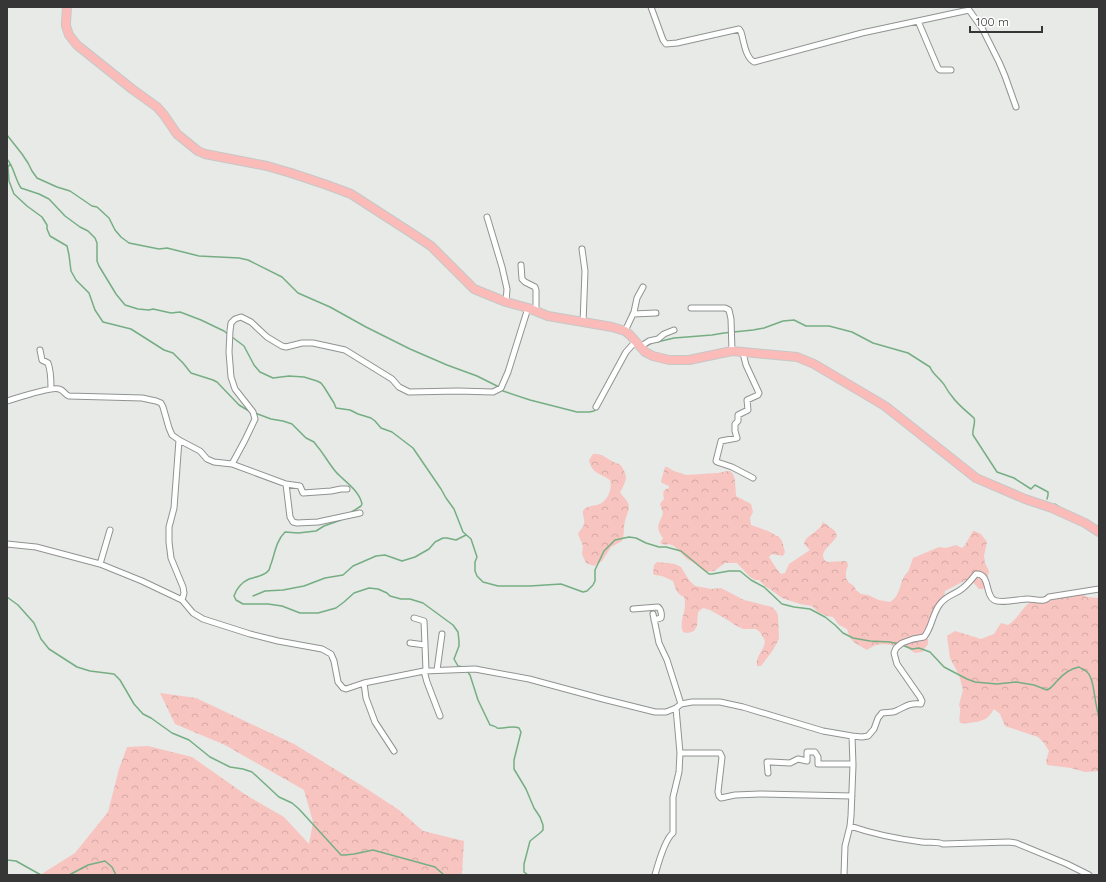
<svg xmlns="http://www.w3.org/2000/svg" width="1106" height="882" font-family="Quicksand,sans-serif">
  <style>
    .forest { fill: url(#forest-crowns) }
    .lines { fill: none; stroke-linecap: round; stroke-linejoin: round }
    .stream { stroke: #76ae83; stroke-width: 1.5 }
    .street-casing { stroke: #909391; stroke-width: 7 }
    .primary-casing { stroke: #c6c7c6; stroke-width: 10 }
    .street { stroke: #fff; stroke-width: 5 }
    .primary { stroke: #fbbcb9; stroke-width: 8 }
  </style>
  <defs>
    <pattern id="forest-crowns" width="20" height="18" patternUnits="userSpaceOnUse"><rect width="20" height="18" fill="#f7c4c0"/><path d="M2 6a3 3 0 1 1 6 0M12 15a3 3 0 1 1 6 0" fill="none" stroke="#d4a9a6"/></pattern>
  </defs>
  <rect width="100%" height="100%" fill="#e7eae7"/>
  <path class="forest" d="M593,454C599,453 605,457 610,460C613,462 616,463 619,464C622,466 626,473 626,478C626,480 622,490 620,492C622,496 626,499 628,503C631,509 626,515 625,521C623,528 625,533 622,541L611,547L602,561L594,566L586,563L582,554L583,546L578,534C580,530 584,527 584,523C585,519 582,514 583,511C585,506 593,506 597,505C607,503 613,489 610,480C600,473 592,474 589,460Z
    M665,467H667L674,471L686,475L718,473L728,471H730L733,474L735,480L736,496L751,504L753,512L750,518L751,525L768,531L779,537L782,541L785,552L783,556L772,554L769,557L776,568L781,574L785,573L789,564L810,550L804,544C805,537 812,535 817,530C820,528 822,525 823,522L835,531L837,536C833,544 815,554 827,562L845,561L847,562L848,566L846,571V578L848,582L854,586L856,590L861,594L868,595L879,600L890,602C903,594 898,580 908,572L913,558L939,547L946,548L956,545L962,548L965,545L973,531H975L981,534L987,542L984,556L985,563L989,571L987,580L983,589H979L971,580H966L945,591L944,598C939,601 937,604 934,610C926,624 928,629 928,644L922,652L915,653L903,645L899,647C895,645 881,643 876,645C873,646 870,648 867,650L855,643L850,638L847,629L839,625L833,617L827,616L818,612L812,606L800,604L782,598L770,589L766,587L759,580H755L750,577L737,563H725L714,571L706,572L704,571L694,563L687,559L674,546L669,544L665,545L660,543L663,538C654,526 660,524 663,513L660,504L664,499C663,493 662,490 669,488V486L662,483L661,481Z
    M657,562L675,564L681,567L689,580L695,586L712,589L721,588L744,600L772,607L776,611L778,615L779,639L773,650L761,666H757C755,656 764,651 765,641L760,632L756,629H743L735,625L726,619L710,610L703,608L698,612L697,626L694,631L688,633L683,632C679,623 685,614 685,604C685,602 685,600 684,597L680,595L676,590L673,581L662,576L655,575L653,574L654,565Z
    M1083,593L1086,597L1099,598V771L1085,772L1071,768L1047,765L1046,761L1049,751L1044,743L1038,737L1005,726L1000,714L994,709C992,712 990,715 988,717C983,722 967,724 960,723C958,717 962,711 959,705L963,690L959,675L950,658L947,636L955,631L981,639L994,634L1001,623L1008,625C1018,619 1022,607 1032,601Z
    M160,693L196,698L294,744L364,787L399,810L423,831L464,841L462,873L461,875H40L75,853L108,812L119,769L127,747L148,746L192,757L246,795L284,817L309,844L313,822L304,790L225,745L175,724Z"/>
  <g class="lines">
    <path class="stream" d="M7,135L22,154L28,163L32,171L37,178L57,187L70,191L92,206L97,207L109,218L115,230L121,237L129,243L159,249L167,248L199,256L239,258L248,260L282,277L298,293L330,307L366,327L410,349L447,365L477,376L499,387
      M7,159C14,167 15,179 21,188L39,194L49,199L65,216L80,227L88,231L95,238L97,243V261L99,266L116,294L125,305L138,309L149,310L153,309L171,313L180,312L201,320L224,331L229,335
      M10,164L8,167L9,181L14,194L27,206L42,217L47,225V229L50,236L67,246L69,255L71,271L76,280L89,293L95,310L103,322L131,329L164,350L173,353L183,363L191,373L213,380L217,382L239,405L249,411
      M232,337L244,346L254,365L260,372L273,378L289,376L304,377L317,381L321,383L324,387L334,403L336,408L350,410L358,414L371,418L375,421L381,428L392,432L413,448L441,489L446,498L454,509L463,532L471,539L477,557L475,562V571L477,576L483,582L498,586H530L561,584L583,592L587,591L593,585L595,581V570L604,551L615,540L629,537L636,538L646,543L659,547H666L681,551L709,574H712L729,571H740L751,580L764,587L782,604L794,607L810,609L825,617L835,625L843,633L853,638L870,641L890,642L898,644
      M657,342L674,338L712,335L724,333L753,330L764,328L783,321L794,320L806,326H829L852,332L873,343L908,353L930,367C932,373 938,377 942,382C946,386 947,391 951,395C957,404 966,411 974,418C976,423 972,429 973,435L997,472L1014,478L1031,489L1035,485L1048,492V495L1047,499
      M646,346L654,342
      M502,390L503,391L530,400L577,412H589L594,411L597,408
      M255,413L271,419L283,421L292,424L306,438L314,442L317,446C324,454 329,464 336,472C345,482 359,490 362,504L361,506L350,513
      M1055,504L1061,508
      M341,520L324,526L316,531L298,533L285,532C276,541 275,553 271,564C270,566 270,568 269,570C265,576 255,577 249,579C242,582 236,589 234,596L236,600L243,604H268L282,606L300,613H318L336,608L344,602L354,593L369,588L378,589L387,593L390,596L401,599H410L423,603L453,625L458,632L459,641V646L454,659L458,666L463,667
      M253,596L265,591L283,590L304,586L325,578L343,575L353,566L376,556L385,555L402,561L415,557L429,549L435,542L443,538H447L456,540L466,535
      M7,597L18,605L34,623L41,639L49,649L77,667L90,671L114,674L120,680L134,704L143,714L151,718L172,733L189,740L210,757L230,767L243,769L252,772L279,797L292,803L299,809L341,855H345L354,854L373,850L435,867L444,875
      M902,645L912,649L919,648L930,652L944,667L967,679L975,682L997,684L1016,682L1034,685L1047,690C1052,688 1053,685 1057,681C1063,674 1069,669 1079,667C1082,669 1085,670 1087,672C1095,679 1094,704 1099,716
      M467,671L470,675L478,700L490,725C491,725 497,727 497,728C505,729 512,725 519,728L521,732L514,760V769L526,789L534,808L540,817L543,825V830L540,833L530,841L524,864V872L528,875
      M7,860L16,861L41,875
      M69,875L88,865L105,861L112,867L116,875"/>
    <defs>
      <path id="street" d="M651,7L663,40L666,44L677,43L739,29L741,32C744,41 745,57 754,62L862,33L969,10L968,7
        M969,10L982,28L999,62L1005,76L1016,107
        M918,21L938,68L940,70H951
        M487,217L502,267L507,289L506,302
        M582,249L585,271L583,323
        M521,265L522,279L525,282L535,287L536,290V311
        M691,308H725L729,310L731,319L732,351
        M633,314L656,313
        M625,331L634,312L637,298L643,287
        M640,347L649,341L658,339L664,334L674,330
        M40,350L42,360L48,363C51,371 51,380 51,388
        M743,353L746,365L759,393L758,395L747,400L748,410L738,415V421L735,424V431L737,438L721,441L716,461L717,462L732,467L753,478
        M7,401C17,398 52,386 59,389C64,390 65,395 69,396L142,398L156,401L161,403L163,407L169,428L172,435L179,440L200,451L207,459L214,462L232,464L245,440L255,419L253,412L235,389L231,377L229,352L230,331L231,323L235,319L241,317L251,322L267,337L282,346L286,347L302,343H313L345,350L392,379L399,387L409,392L458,391L493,392L501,388L508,372L528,308
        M596,407L626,352L636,341
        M179,440L174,508L169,527V542L171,558L183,587L184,593L182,600
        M232,464L286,484L300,486L303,493L331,491L341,489H347
        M286,484L290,517L293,522L297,523L318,522L360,513
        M7,544L36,547L100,564L142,581L182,600L193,613L203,619L250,634L278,641L322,649L331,654L334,661L338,682L343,688L346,689L364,683L424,671L475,669L529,679L603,699L655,712H666L676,708L681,704L692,702H720L743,707L823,731L852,736L862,737L868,736L874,729L878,718L882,713C886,712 892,713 896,711C907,706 908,703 921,704L922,701L920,697L897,664L894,653L896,648L902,643L913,639L924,637C932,628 932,614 940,604C948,594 955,595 963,588C968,584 972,579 976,574C990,573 985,595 994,600C1001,604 1020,599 1028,599C1033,599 1039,601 1044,600C1045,600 1048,598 1049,597L1099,589
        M100,564L110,530
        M633,609L658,607C661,609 662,615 661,618L654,620
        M653,614L659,643L667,660L681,704
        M414,618L424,621L425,645
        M410,643L425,645L426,671
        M437,670L442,634
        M424,671L427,682L440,716
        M364,683L366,698L375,722L394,751
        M680,753H720L722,757L718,792L719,796L721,798L735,795L760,794L852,796
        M768,773L767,762H771L790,763L798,759L807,761V752H815L818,757V764H853
        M850,826C873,834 898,839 922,842C929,843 936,841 943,844L1009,842L1016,843L1067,864L1089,875
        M655,875C658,864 665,839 673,833V797L679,772L680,753L676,708
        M844,875L845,846L850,826L851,816L853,765L852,736"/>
      <path id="primary" d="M67,7L66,22V26L69,35L77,45L132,89L157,107L164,115L177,134L198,151L205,154L267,166L291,173L327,185L351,194L413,234L431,246L474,289L506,302L528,308L548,316L612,327L625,331L630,335L645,352L653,356L669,360H689L732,351L797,357L814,364L885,406L976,478L1025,499L1052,508L1085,523L1099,532"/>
    </defs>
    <use href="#street" class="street-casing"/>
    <use href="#primary" class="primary-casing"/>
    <use href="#street" class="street"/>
    <use href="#primary" class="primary"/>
  </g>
  <rect width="1106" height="882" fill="none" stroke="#353635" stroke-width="16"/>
  <path d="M970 26v6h72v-6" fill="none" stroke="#353635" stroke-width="2"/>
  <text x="976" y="26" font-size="12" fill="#353635" stroke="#ffffff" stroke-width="3" paint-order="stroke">100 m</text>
</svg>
